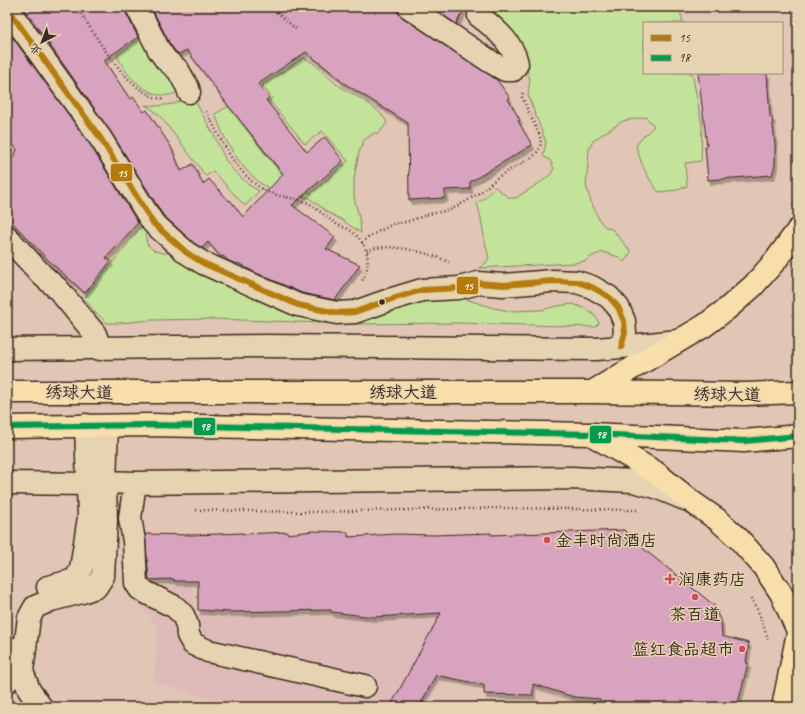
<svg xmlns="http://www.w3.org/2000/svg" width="805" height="714" font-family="Caveat,'LXGW WenKai TC',sans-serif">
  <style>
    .built { fill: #debbb8 }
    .green { fill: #c3e39b; stroke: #7f865c }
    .building { fill: #d7a3be; stroke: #3b2a1e; filter: url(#shadow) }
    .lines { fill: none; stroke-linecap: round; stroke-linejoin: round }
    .minor-casing { stroke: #3b2a1e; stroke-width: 25 }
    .major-casing { stroke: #3b2a1e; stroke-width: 25 }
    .path { stroke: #3b2a1e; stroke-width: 2.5; stroke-dasharray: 1 3; stroke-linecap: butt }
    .minor { stroke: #e5d3b1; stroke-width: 22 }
    .major { stroke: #f8deab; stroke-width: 22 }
    .bus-1-casing { stroke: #e5d3b1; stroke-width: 9 }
    .bus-2-casing { stroke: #e5d3b1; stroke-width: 9 }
    .bus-1 { stroke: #b57b0a; stroke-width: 6 }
    .bus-2 { stroke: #069a4c; stroke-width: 6 }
    .bus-dot { fill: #3b2a1e; stroke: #e5d3b1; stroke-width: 1.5 }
    .poi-dot { fill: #d1495b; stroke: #e5d3b1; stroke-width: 1.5 }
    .labels { text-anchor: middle; stroke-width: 3; stroke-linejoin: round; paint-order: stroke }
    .street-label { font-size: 17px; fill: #3b2a1e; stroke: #e5d3b1 }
    .poi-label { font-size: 17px; fill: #3b2a1e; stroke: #e5d3b1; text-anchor: start }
    .line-badge { stroke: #e5d3b1; stroke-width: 1.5 }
    .badge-label { font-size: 11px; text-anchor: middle; font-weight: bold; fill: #fff }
  </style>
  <defs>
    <filter id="shadow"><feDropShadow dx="2.5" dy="4.5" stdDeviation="0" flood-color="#0004"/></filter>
  </defs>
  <rect width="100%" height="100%" fill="#e1c5b5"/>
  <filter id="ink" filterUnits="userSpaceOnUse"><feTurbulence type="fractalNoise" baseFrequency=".025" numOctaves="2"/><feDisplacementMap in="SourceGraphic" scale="8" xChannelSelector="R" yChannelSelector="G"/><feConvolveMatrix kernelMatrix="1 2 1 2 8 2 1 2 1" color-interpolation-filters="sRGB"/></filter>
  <g filter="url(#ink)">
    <path class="built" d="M137,533L148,587L189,585L194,588V607L196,612L203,617L287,616L434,617L435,634L464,637L427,707H241L158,683L154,680L158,628L142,608L136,597Z"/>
    <path class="green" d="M478,7H679L683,23H644V73H692L702,125L701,161L685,163L687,186L677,190L659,192C647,178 641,163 636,146L641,139L654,126L646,117L623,121L601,135L593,141L589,149L586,186L590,199L598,218L604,226L613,230L631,252L624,262L619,257L603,252L592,256L585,261L574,263L479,268L486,263L489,257C483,239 483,221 477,203L485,198L495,187L509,198H516L544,180L551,174L554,168L550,160L543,156L546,142L528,95L530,79L527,70Z
      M145,35L173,73L179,91C161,103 140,88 128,74C123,68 120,61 117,55Z
      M303,58C316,62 325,75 335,83C351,95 378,104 387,123L379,133H374L364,140L359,152L354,178V197L360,222L361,233L342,220L329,213L309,198L271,189L260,183L247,171L234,154L223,134L215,114L229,106L270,160L278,169L285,165L310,194L348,161L322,131L305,144L269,100L272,98L262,85Z
      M186,98L195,101L215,137L226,161L235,172L249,185L259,191L245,206L213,171L206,176L161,117L153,110L145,105L157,106L174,104Z
      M145,222L146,239L147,244L153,250L162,253H168L182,262L318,316L420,299L459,297L494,308L509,311L542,310L557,306L573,304L586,309L595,316L599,323L595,327L462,323L350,324L214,319L153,320L118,323H107L93,310L84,298Z"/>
    <path class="building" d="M23,7H125L126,13L138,37L104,60L130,99L133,97L144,112L147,110L171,147L181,171L193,164L203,184L209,179L229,201L230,200L243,217L283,174L227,104L187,50L179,54L175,51L170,44L151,7H397L398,13L402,17L497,80L510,98L508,99L520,120L518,121L532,145L470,182V189L445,190V198L409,200L408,123L339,80L340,79L306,52L258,84L269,98L266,100L307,152L325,137L343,161L292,205L335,237L326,249L360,265L335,300L302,293L254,272L238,263L236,264L229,261L223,256L221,257L208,242L202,248L194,243L163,215L111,132Z
      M431,7H465L456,24Z
      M13,38L91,146L138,223L106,258L111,261L85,293L49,261L7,217V169L17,150L7,135V41Z
      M698,73H767L770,117H772L775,145V165L772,175L708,180L705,146H707Z
      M624,530L645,550L715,606L716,613L721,620L722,636L749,643L746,662L748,663L737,707H600V699L574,697L533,684V695L484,694V685L436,675L419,707H390L441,613L374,617L331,612V610L230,612L198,610V581H174V579L149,580L145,534L193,535L243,533V534L288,532L287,534L313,531L348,532V537L396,534L434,535L491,533V535Z"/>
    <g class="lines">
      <defs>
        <path id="minor" d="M137,7L159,50L166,60L178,70L188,88L189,92
          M409,7L491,62L505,70H513L517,64C514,45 494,27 479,16
          M7,8L101,139L153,223L187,253L203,263L298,305L337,313L355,312L389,300L422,290L459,288L478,283L503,285L553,281L577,282L592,287L609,297L618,307L624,321L625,333L621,347
          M7,237L42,275L58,289L95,334L100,349
          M7,349L267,346L596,349L621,347L678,341
          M7,483L88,484L105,482L135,483L571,478L633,481L656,487L685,499
          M135,483L130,518L134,541L136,583L140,589L147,593L175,607L183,615L187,625L188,635L193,644L208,651L365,686
          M48,587L75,580L81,569L89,517L86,425
          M7,681L11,668L14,649
          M41,707L29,690L22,671L29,618L35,607L51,600L82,592L96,587L103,576L106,521L105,482L107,426"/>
        <path id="major" d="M7,392H592L745,394L798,392
          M592,392L704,326L728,308L753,286L776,260L798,230
          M7,427L150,425L591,434L744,441L798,436
          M594,436L655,472L692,502L718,520L738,538L763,566L781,593L798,631
          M783,707L798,633"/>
      </defs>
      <use href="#minor" class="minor-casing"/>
      <use href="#major" class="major-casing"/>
      <path class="path" d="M77,7C95,34 129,98 165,99
        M271,7L297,30
        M795,7L798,46
        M206,111C223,141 230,165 259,187C274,198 292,196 308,203C317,208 326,217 335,223C339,226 344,227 348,229C368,242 373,261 362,281
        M793,205L798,188
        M362,243L368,237L393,224L406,222L429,214L450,210L465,202L482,191L498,177L529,159L536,154L540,148L541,139L522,97L523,93
        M367,251C386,241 430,253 449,262
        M196,510L306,512L505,508L637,510
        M751,598L758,611L769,642"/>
      <use href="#minor" class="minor"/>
      <use href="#major" class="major"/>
      <defs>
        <path id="bus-1" d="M7,8L101,139L153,223L187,253L203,263L298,305L337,313L355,312L389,300L422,290L459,288L478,283L503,285L553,281L577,282L592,287L609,297L618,307L624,321L625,333L621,347"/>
        <path id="bus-2" d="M7,427L150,425L591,434L744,441L798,436"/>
      </defs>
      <use href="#bus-1" class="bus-1-casing"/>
      <use href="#bus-2" class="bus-2-casing"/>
      <use href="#bus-1" class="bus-1"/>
      <use href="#bus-2" class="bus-2"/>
    </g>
  </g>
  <circle class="bus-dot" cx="382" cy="302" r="3.5"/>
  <g class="poi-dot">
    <circle cx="547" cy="540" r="4"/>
    <path d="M668 573h4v4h4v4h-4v4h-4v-4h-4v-4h4z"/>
    <circle cx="695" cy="597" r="4"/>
    <circle cx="742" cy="649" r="4"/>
  </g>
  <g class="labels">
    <g class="street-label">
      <text transform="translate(79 392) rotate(1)" y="6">绣球大道</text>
      <text x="403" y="398">绣球大道</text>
      <text transform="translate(727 394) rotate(1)" y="6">绣球大道</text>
    </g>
    <g class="poi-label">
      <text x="555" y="546">金丰时尚酒店</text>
      <text x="678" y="585">润康药店</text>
      <text x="695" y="620" text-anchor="middle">茶百道</text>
      <text x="734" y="655" text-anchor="end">篮红食品超市</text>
    </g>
  </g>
  <g class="line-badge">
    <rect x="110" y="163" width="23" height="19" rx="4" fill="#b57b0a"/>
    <rect x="456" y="276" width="23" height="19" rx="4" fill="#b57b0a"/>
    <rect x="193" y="417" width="23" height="19" rx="4" fill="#069a4c"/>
    <rect x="589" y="425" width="23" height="19" rx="4" fill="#069a4c"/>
  </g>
  <g class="badge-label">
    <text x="122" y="177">15</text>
    <text x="468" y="290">15</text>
    <text x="205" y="430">98</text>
    <text x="601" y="438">98</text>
  </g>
  <rect width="805" height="714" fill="none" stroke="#e5d3b1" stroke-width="24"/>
  <rect x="12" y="12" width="781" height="690" fill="none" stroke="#3b2a1e" stroke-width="1.5" filter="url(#ink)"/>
  <rect x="643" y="22" width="140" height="52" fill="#e5d3b1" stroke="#a18f76"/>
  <rect x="651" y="35" width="20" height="6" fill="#b57b0a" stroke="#a18f76"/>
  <text x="679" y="42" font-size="12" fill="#3b2a1e">15</text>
  <rect x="651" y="55" width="20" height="6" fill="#069a4c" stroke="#a18f76"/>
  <text x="679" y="62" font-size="12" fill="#3b2a1e">98</text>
  <g transform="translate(42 42) rotate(222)" stroke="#e5d3b1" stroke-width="3" paint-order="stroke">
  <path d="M0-3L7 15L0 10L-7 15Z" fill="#3b2a1e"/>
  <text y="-6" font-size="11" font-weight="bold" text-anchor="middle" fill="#3b2a1e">北</text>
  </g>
</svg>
